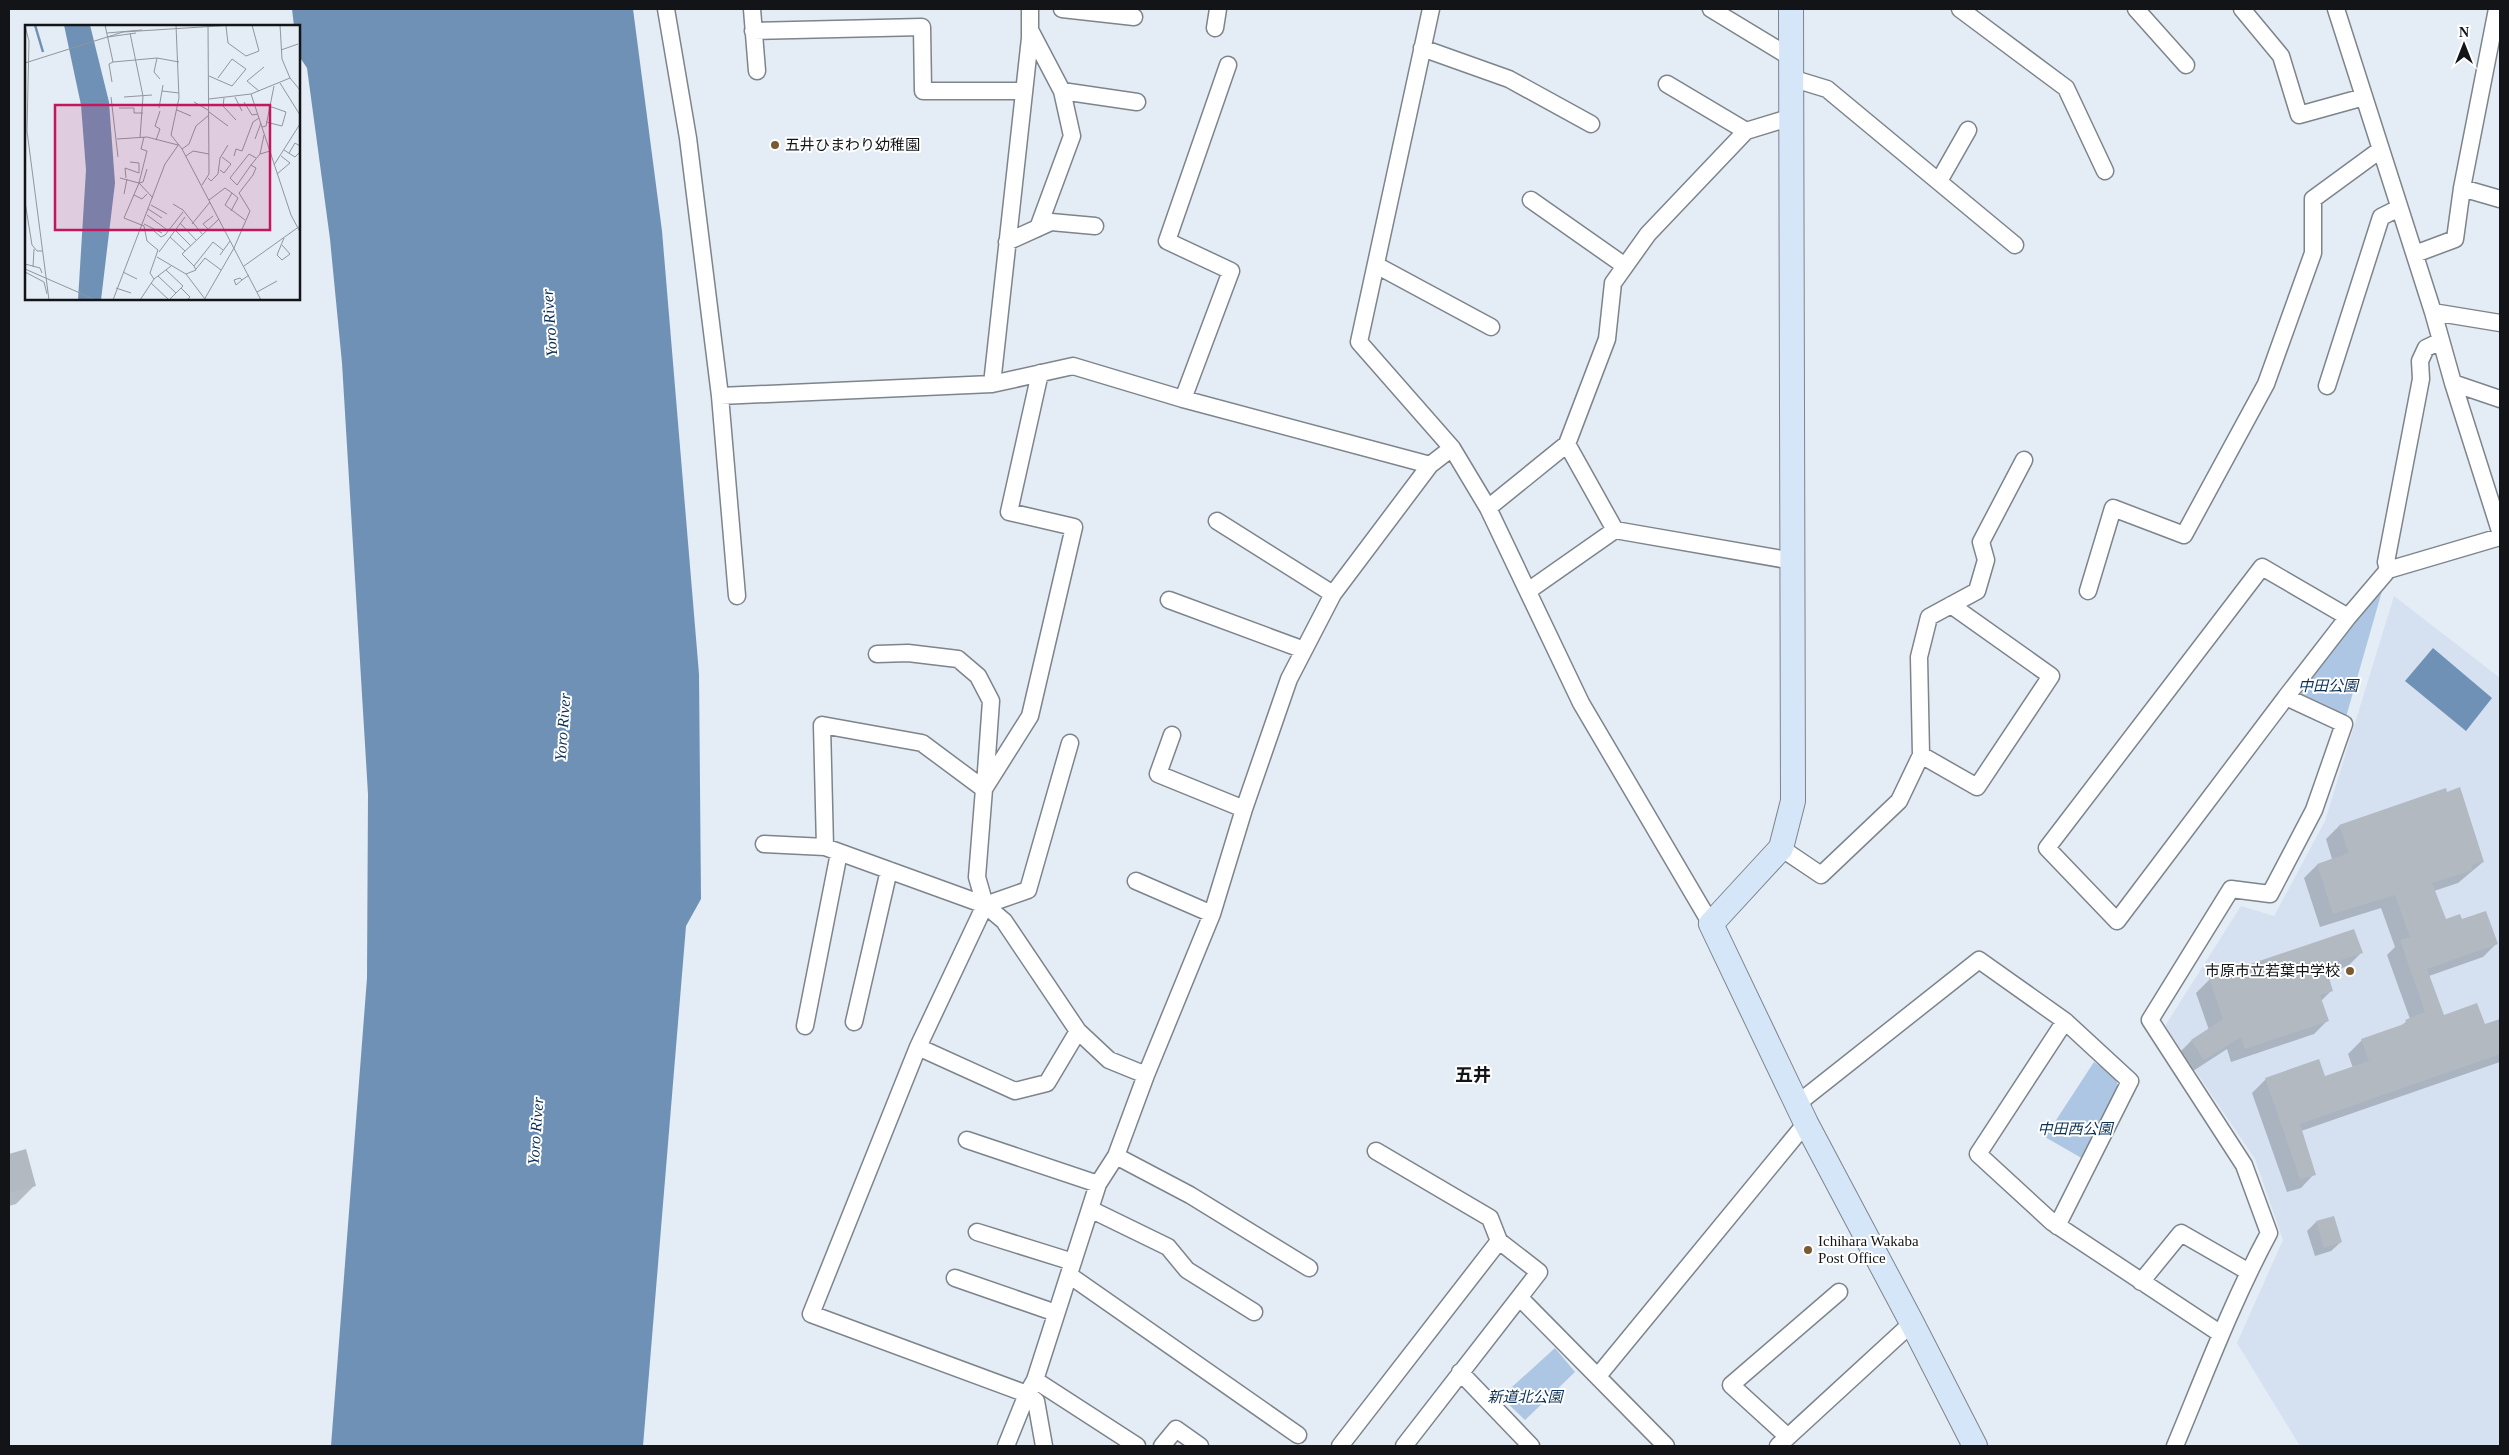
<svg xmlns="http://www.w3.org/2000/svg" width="2509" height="1455" font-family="'Times New Roman','Noto Sans JP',serif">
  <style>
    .built { fill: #d5e1f0 }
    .green { fill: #acc6e3 }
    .water { fill: #7091b6 }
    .shadow { fill: #0003 }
    .building { fill: #b2b9c1 }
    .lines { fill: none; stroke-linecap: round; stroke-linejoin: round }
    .street-casing { stroke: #7d848b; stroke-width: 19 }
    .secondary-casing { stroke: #7d848b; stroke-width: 26 }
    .street { stroke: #fff; stroke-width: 16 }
    .secondary { stroke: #d5e6f9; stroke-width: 24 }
    .poi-dot { fill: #7a5a30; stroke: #fff; stroke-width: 2 }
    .labels { text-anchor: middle; stroke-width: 4; stroke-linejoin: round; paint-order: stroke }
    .poi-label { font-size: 15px; fill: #121417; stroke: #fff; text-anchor: start }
    .park-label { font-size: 15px; font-style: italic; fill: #0b3055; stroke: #fff }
    .water-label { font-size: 16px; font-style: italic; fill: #082e52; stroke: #fff }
    .quarter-label { font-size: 18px; font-weight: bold; fill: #121417; stroke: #fff }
    .inset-river { fill: none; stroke: #7091b6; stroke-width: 2.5 }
    .inset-road { fill: none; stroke: #90969c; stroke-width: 1 }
    .view { fill: #c2185b; fill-opacity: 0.15; stroke: #c2185b; stroke-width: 2.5 }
    .inset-edge { fill: none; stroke: #121417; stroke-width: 2.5 }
  </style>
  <rect width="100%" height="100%" fill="#e4ecf5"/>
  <path class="built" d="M2394,596L2500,678V1446H2300L2237,1343L2283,1240L2255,1159L2165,1026L2241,906L2274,916L2325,821Z"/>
  <path class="green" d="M2388,570L2344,724L2286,697Z
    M2094,1062L2116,1077L2118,1089L2085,1160L2045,1137Z
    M1555,1348L1575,1372L1525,1420L1501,1397Z"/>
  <path class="water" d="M292,9H633L662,231L699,674L701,899L686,926L643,1446H331L367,978L368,794L342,363L330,239L307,68L299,56V26H294Z
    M2433,648L2492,698L2466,731L2405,681Z"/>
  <path class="shadow" d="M2339,826L2483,862L2458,883L2434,891L2446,921H2461L2497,943L2483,957L2429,976L2443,1016L2484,1025L2500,1020V1062L2301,1131L2314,1174L2301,1188L2287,1192L2252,1093L2266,1079L2325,1078L2353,1068L2348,1054L2362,1040L2399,1027L2410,1019L2387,955L2395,947L2381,908L2320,927L2304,878L2317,865L2332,859L2326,839Z
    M2361,953L2348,966L2326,973L2332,990L2321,1001L2328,1020L2314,1034L2231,1062L2227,1049L2190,1073L2178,1054L2191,1041L2209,1030L2196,993L2210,979Z
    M25,1151L34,1186L16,1204L9,1206V1155Z
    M2316,1222L2341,1242L2331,1251L2315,1256L2307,1231Z"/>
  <path class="building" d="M2460,787L2484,862L2471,865L2473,870L2432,883L2446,919L2460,914L2462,919L2486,911L2498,944L2427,969L2444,1015L2477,1003L2485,1024L2500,1019V1054L2300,1124L2316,1175L2300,1179L2265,1078L2319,1059L2325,1076L2369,1061L2361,1039L2407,1023L2405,1020L2425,1012L2400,940L2410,937L2395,895L2333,914L2317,864L2349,853L2339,825L2446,788L2447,792Z
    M2354,929L2363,953L2325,965L2333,991L2320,995L2329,1021L2245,1049L2241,1037L2204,1060L2191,1040L2223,1019L2209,978Z
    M26,1149L36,1186L9,1193V1154Z
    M2334,1216L2342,1242L2324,1248L2316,1221Z"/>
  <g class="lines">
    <defs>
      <path id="street" d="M666,9L688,138L720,396L737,596
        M752,9L757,71
        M1062,9L1134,17
        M1431,9L1359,342L1452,448L1488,508L1581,703L1711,924
        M1711,9L1790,57
        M1960,9L2066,88L2105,171
        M2136,9L2186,65
        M2242,9L2281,56L2299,115L2364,97
        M2336,9L2433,312L2453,383L2500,531
        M1215,28L1218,9
        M1030,30L1062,91L1137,102
        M753,31L922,27L923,91H1024
        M1422,48L1509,79L1591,124
        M1791,78L1827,89L2015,245
        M1667,84L1746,131
        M1939,181L1968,130
        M2462,188L2500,199
        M1531,200L1625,266
        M1038,228L1072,136L1062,91
        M1007,242L1051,222L1095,226
        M2415,254L2455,239L2462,188L2497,9
        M1376,265L1491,327
        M2433,312L2500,323
        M1040,373L1009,512L1074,527L1030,716L984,789L977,877L985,905L918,1047L811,1314L1027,1394L1036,1401L1044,1446
        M2453,383L2500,399
        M992,384L1030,38V9
        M2327,386L2381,217L2399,208
        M720,396L992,384L1073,366L1183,399L1430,465
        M1183,399L1231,271L1167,241L1228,65
        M1567,444L1615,530
        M1488,508L1567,444L1607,339L1613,283L1648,234L1746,131L1792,117
        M1217,521L1333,594
        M2388,570L2386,562L2421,379L2420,361L2426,348L2441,341
        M1528,591L1615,530L1793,561
        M2088,591L2113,508L2184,535L2266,384L2313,253V199L2380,150
        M1169,600L1304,650
        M877,654L908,653L958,659L978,676L991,701L985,785
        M2286,697L2117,921L2047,848L2262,567L2348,617
        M1172,735L1158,774L1244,809
        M1921,755L1977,787L2051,676L1951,605
        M764,844L825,847L985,905L1004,921L1078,1031L1109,1060L1146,1075
        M825,847L822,725L922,743L984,789
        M1781,848L1821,875L1899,801L1921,755L1919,657L1929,617L1977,591L1986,560L1981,542L2024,460
        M1136,881L1212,914
        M985,905L1028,890L1070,743
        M854,1022L889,870
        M805,1026L839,853
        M918,1047L1015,1091L1047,1083L1078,1031
        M1797,1104L1979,960L2065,1021L1978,1154L2052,1222L2221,1334
        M967,1140L1098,1184
        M1376,1151L1490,1218L1499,1241L1539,1272L1404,1446
        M1116,1156L1190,1195L1309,1268
        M1090,1209L1168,1247L1187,1270L1254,1312
        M2057,1226L2130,1081L2065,1021
        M977,1232L1073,1262
        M1069,1275L1298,1435
        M955,1278L1056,1313
        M2141,1282L2181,1233L2249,1272
        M1520,1298L1666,1446
        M1460,1372L1531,1446
        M1598,1376L1806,1123
        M1035,1380L1137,1446
        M1788,1437L1731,1385L1839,1292
        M1006,1446L1027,1394L1035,1380L1098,1184L1116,1156L1146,1075L1212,914L1244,809L1289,679L1333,594L1430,465L1452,448
        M1162,1446L1176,1429L1200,1446
        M1340,1446L1499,1241
        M1778,1446L1912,1323
        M2175,1446C2205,1374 2232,1302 2269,1233L2244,1165L2150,1020L2231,889L2270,894L2314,810L2344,724L2286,697L2348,617L2388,570L2500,537"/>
      <path id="secondary" d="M1791,9L1793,801L1781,848L1711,924L1806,1123L1912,1323L1975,1446"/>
    </defs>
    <use href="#street" class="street-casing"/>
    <use href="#secondary" class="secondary-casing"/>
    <use href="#street" class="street"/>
    <use href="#secondary" class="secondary"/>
  </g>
  <g class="poi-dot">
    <circle cx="775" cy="145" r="5"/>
    <circle cx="2350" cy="971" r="5"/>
    <circle cx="1808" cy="1250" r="5"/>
  </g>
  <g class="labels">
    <g class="poi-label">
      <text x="785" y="150">五井ひまわり幼稚園</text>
      <text x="2340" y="976" text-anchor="end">市原市立若葉中学校</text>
      <text x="1818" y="1246">Ichihara Wakaba<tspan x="1818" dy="17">Post Office</tspan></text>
    </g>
    <g class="park-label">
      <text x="2328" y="691">中田公園</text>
      <text x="2075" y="1134">中田西公園</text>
      <text x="1525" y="1402">新道北公園</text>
    </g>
    <g class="water-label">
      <text transform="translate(549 323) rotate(-94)" y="6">Yoro River</text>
      <text transform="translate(562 727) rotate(-86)" y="6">Yoro River</text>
      <text transform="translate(535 1131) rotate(-86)" y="6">Yoro River</text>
    </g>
    <g class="quarter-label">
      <text x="1473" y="1081">五井</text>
    </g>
  </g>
  <g transform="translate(25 25)">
    <rect width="275" height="275" fill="#e4ecf5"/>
    <path d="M39,0H65L84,77L90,158L76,275H53L61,145L56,80Z" fill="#7091b6"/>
    <path class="inset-river" d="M10,0L18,27"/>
    <path class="inset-road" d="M80,0L88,37M151,0L154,73L146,110L157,124L236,275M255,0L257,34L265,53L275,65M0,1L4,16L2,106L24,275M201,1L203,18L221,31L234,26L227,0M82,8L117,5M105,8L118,71L115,113M83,12L111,8M256,25L273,19M132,33L129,47L135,54M0,38L98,7L208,0M184,51L207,61L221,44L207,34L193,53M87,57L84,39L88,37L132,33L154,37M255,58L275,90M137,66L154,68M234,66L222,56L239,42M226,69L266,190L275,207M86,72L93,132M99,72L127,70M210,72L217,86M199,73L198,81L211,95M184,74L226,69L265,53M169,77L183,85M219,77L227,90L233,89M94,83H109V88H118M134,83L138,60M152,85L166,91M184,87L203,101M241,97L257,101L261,87L244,81M237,102L241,101L249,61M119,112L116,124L122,126L114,158L99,193L119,201L122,216L133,225L125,248L129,254M92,114L122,112L153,120M230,114L236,98M131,115L135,104L130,101L135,86M157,124L164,119L171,101L184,90M259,125L270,132L275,127M264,128L270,118L275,121M235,129L239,110M161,131L168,126L184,129M209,131L211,124L217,126L228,97L234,93M226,140L212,160L205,153L224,129L231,133M249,140L275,99M195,145L199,148L206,139L197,132M252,149L265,138L256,131M95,153L114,158L128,173M101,153L100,143L114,148V138L105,137M183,153L186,156L193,149L195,133L203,120M114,158L118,157L122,144M177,160L184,149L183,1M99,169L102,154M109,170L117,174L122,169M184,175L200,163L207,168L200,180L220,195M0,177L7,220L12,226H17M148,179L158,185L177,209M126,180L142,189M123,184L137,193M206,186L213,173L207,168M122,190L141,204M155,198L171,215M119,199L137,208M167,199L185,177M183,204L178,199L188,191M150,205L166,221M129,206L136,212L140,210L158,187M145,212L160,226M257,220L265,229L257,235L252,230L259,213M134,227L160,192M195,230L205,216M132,232L161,249L180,274M0,239L15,243L17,248M169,241L157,229L194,194M219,241L275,201M8,242L9,224M0,244L71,275M171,244L180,233L196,245M141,245L158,261L144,275M0,247L19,257L22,269M98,247L112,254M161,249L171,245L169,241L188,217L198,225M133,251L151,268M217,255L215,253L209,255L211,260L217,255L224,250M126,258L144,275M91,263L106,268M156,263L165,272L162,275M232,267L252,256M88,275L140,139L154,119M115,275L129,254L146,241M179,275L209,223L225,186L214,168L228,150L231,143L226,140L235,129L245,126"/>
    <path class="view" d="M30,80H245V205H30Z"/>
    <rect width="275" height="275" class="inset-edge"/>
  </g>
  <rect width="2509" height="1455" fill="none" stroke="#121417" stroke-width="20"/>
  <g transform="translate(2464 45)" stroke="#ffffff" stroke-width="4" paint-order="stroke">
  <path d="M0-4L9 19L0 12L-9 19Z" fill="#121417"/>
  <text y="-8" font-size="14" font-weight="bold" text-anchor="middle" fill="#121417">N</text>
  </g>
</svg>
